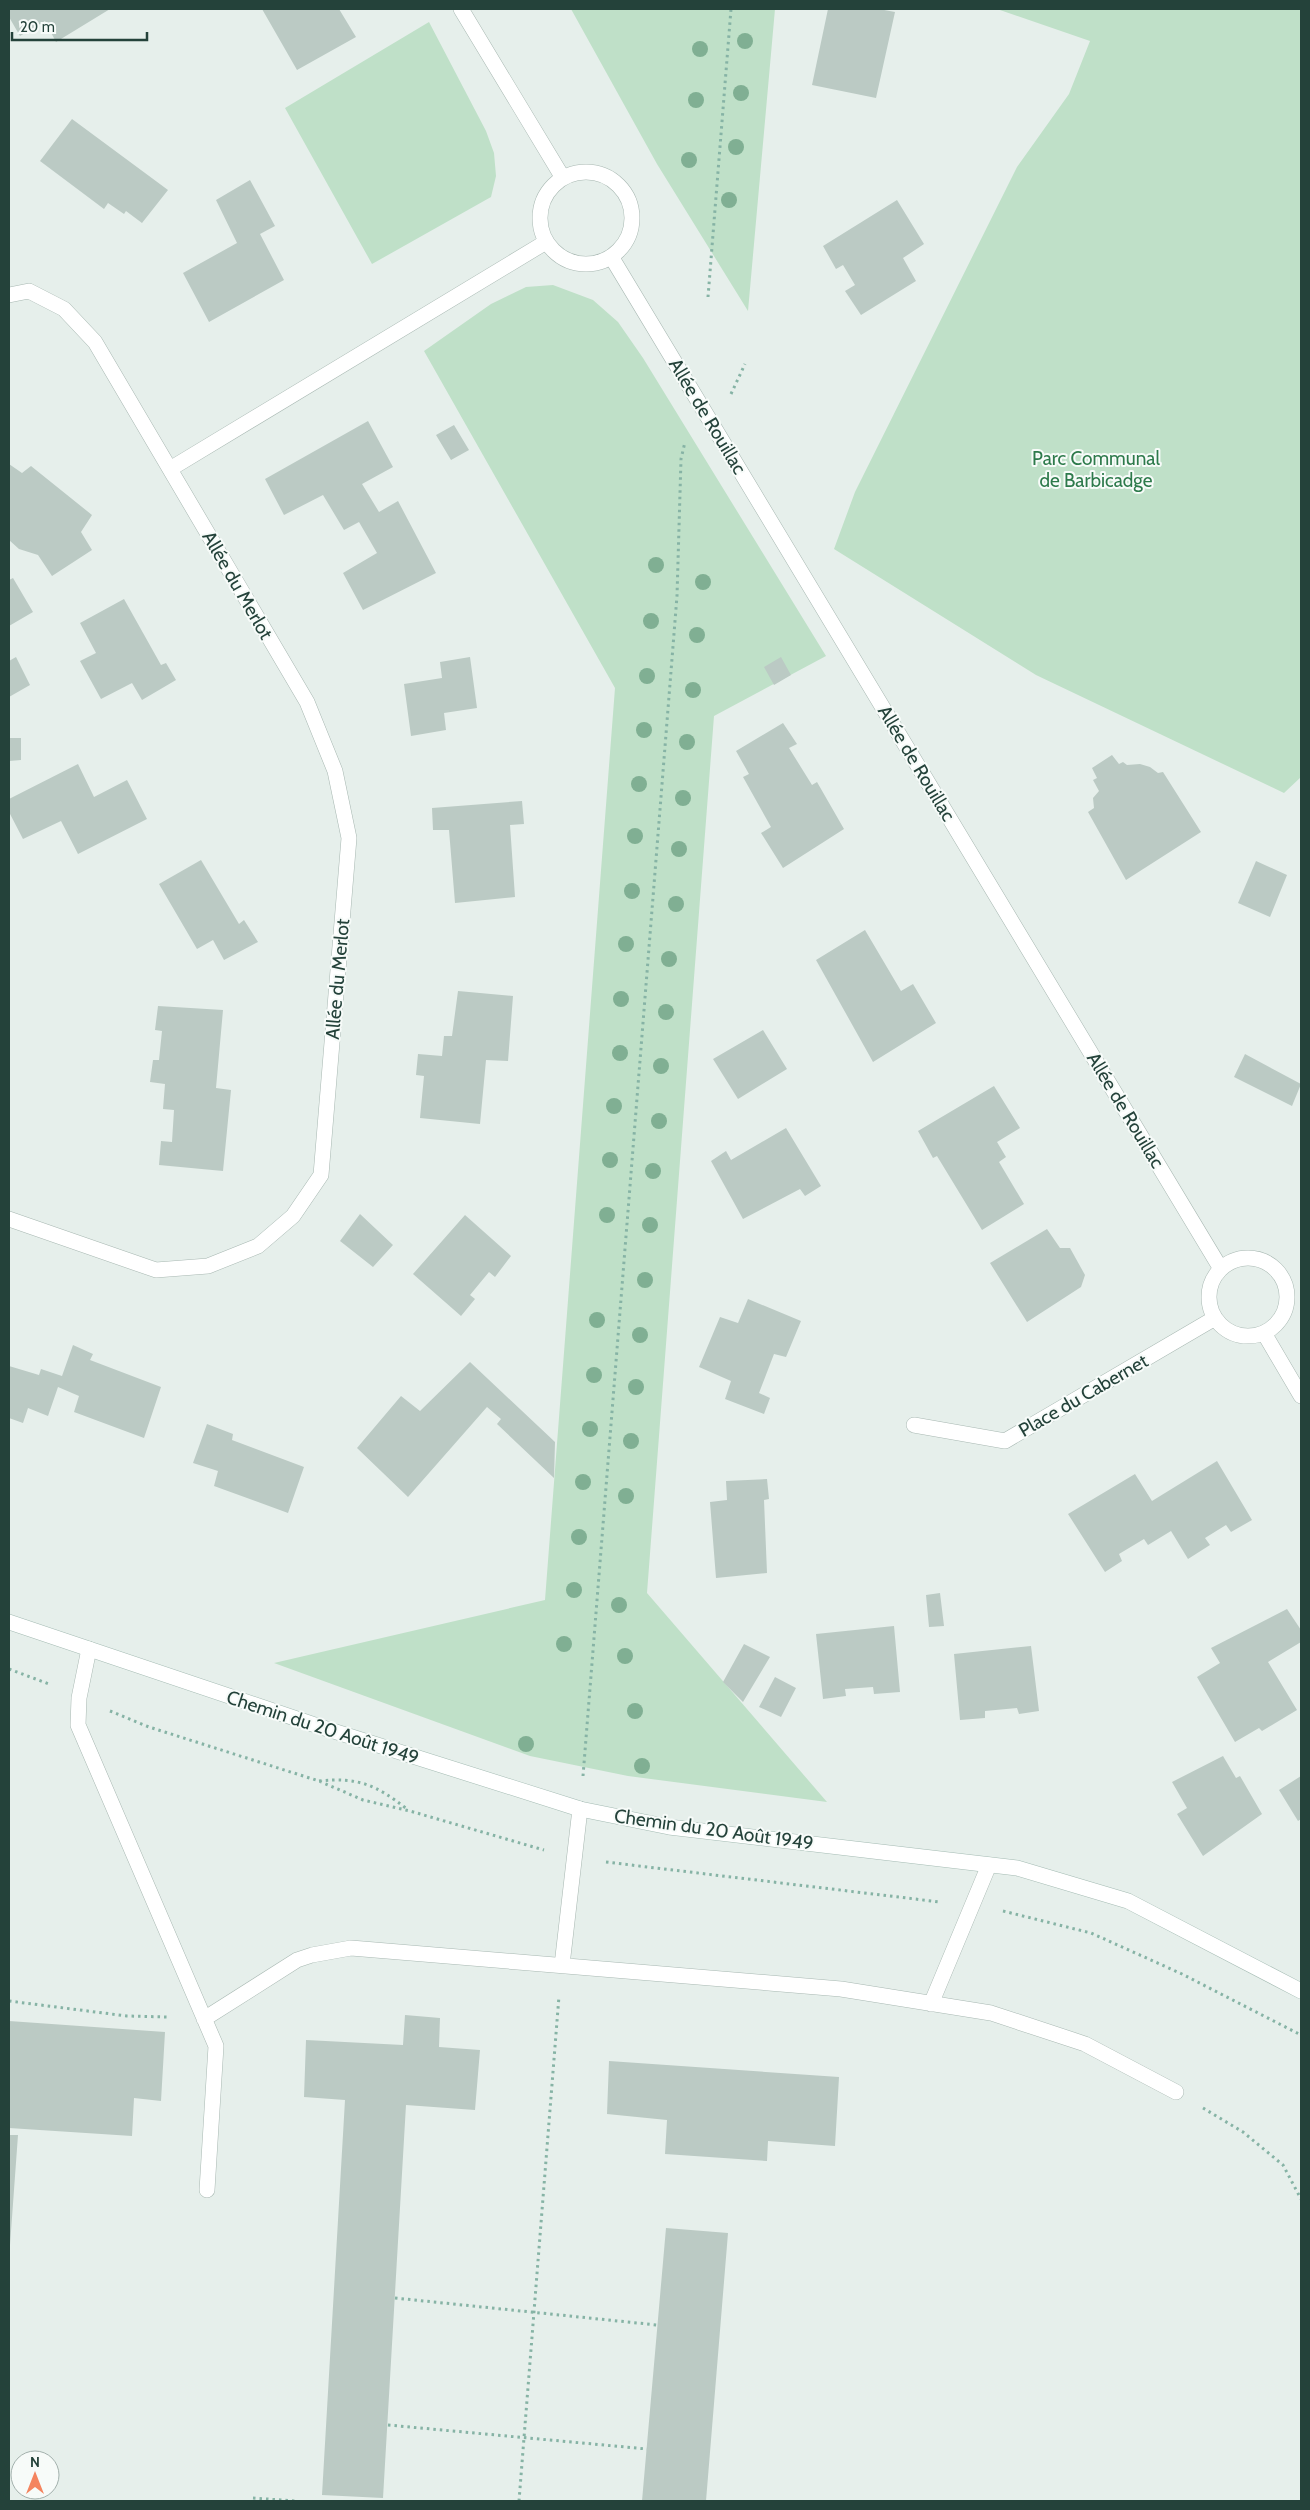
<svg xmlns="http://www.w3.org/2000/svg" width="1310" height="2510" font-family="Cabin,sans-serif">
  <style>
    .green { fill: #bfe0c8 }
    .building { fill: #bbcac4 }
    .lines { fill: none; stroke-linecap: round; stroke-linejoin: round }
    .lane-casing { stroke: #a8b8b2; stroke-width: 16 }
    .street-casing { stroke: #a8b8b2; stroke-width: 16 }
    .secondary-casing { stroke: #a4bbb3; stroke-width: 16 }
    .path { stroke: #86b3a5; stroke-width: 3; stroke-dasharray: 2.5 4; stroke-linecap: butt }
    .lane { stroke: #fff; stroke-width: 15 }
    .street { stroke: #fff; stroke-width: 15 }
    .secondary { stroke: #fff; stroke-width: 15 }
    .tree { fill: #80af93 }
    .labels { text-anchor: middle; stroke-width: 4; stroke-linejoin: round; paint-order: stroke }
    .street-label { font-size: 19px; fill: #24423a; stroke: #f7fbf9 }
    .park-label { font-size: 19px; fill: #2d7a4b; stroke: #f7fbf9 }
  </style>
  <rect width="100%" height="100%" fill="#e6efeb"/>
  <path class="green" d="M571,9H775L748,311L657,164Z
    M997,9H1301V777L1284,793L1036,675L834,549L855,492L1017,167L1069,94L1090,41Z
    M429,22L486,131L494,153L496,176L491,197L372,264L285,108Z
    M553,285L593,300L618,322L643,358L826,656L714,716L647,1593L827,1802L628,1776L530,1756L274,1663L545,1600L615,688L424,351L491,304L526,287Z"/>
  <path class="building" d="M9,9H110L56,42L45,21L20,36L9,17Z
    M262,9H339L356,37L297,70Z
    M828,9H879L895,12L876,98L812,85Z
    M72,119L168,190L142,223L126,211L124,214L108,203L104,209L40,161Z
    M250,180L275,226L260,234L284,280L209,322L183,273L237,243L216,200Z
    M897,200L924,244L903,258L916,281L861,315L845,291L855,285L843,265L836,269L823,246Z
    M368,421L393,467L362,484L379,512L398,501L436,573L363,610L343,573L377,553L359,522L344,530L323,495L284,515L265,479Z
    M454,425L469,450L451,460L436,435Z
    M9,464L22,473L31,466L92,515L81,532L92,550L52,576L38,555L19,549L9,540Z
    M13,578L33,612L9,626V580Z
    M124,599L161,665L166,663L176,680L142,700L132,683L101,699L80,661L96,653L80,623Z
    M16,657L30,685L9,697V661Z
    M470,657L477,708L444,713L446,730L411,736L404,684L442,678L440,662Z
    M781,657L791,675L774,685L764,667Z
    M783,723L797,744L789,748L812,785L817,782L844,829L783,868L761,833L771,827L743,777L749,774L736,751Z
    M9,738H21V760L9,761Z
    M1112,755L1119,764L1123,762L1127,765L1140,764L1150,767L1158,773L1163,772L1201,832L1126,880L1088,812L1094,808L1093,798L1099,791L1093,780L1097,778L1092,768Z
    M78,764L94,797L127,780L147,819L78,854L61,821L23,839L9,812V799Z
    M522,801L524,824L510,825L515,897L455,903L449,830H433L432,808Z
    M201,860L239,924L244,920L258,942L224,960L213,940L197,949L159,884Z
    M1256,861L1287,875L1270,917L1238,903Z
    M865,930L901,991L913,984L936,1023L873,1062L816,960Z
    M458,991L513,996L508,1061L486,1060L480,1124L420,1118L424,1076L416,1075L418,1054L442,1056L444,1036H452Z
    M158,1006L223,1010L216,1088L231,1090L223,1171L159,1165L161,1141L172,1142L174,1110L163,1109L165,1084L150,1082L153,1060H159L162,1031L155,1030Z
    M763,1030L787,1069L738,1099L713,1059Z
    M1245,1054L1301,1084L1292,1106L1234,1077Z
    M994,1086L1020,1128L997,1142L1006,1157L999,1162L1024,1204L982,1230L937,1156L933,1158L918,1131Z
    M786,1128L821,1186L805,1196L800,1189L743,1219L711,1161L726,1151L731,1160Z
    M360,1214L393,1245L373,1267L340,1241Z
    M465,1215L511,1256L495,1277L489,1272L470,1295L475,1299L461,1316L413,1274Z
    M1047,1229L1060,1248H1070L1085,1275L1081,1287L1027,1322L990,1263Z
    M748,1299L801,1321L786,1357L774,1354L759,1393L770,1398L764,1414L725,1399L731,1381L699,1367L720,1317L738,1323Z
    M73,1345L93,1354L90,1360L161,1387L144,1438L74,1412L79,1396L58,1387L48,1416L28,1408L23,1423L9,1418V1366L39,1375L41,1369L62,1376Z
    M470,1362L555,1442L554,1478L497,1424L501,1419L487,1407L408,1497L357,1448L401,1396L420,1411Z
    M207,1424L233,1434L232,1440L304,1467L288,1513L214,1486L218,1471L193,1463Z
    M1217,1461L1252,1520L1231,1532L1226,1525L1205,1538L1210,1545L1188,1559L1171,1531L1148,1545L1144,1539L1119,1554L1122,1561L1105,1572L1068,1514L1135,1474L1152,1501Z
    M767,1479L769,1499L764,1500L767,1573L716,1578L710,1502L727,1500L726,1481Z
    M940,1593L944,1626L929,1627L926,1595Z
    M1287,1609L1301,1630V1642L1268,1662L1297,1710L1262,1731L1259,1728L1235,1742L1197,1677L1220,1663L1211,1648Z
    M894,1626L900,1692L874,1694L873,1687L845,1689L846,1696L823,1699L816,1634Z
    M744,1644L770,1657L743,1702L723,1682Z
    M1031,1646L1039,1711L1019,1714L1017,1708L985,1711V1718L960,1720L954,1654Z
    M775,1677L796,1688L781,1717L759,1707Z
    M1223,1756L1236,1778L1240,1776L1262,1814L1203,1856L1177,1814L1187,1808L1172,1782Z
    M1301,1776V1819L1298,1821L1279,1790Z
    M405,2015L440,2018L439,2047L480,2050L475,2110L406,2105L383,2498L322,2495L345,2100L304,2097L306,2040L403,2045Z
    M9,2021L165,2032L161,2101L134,2098L132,2136L9,2128Z
    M609,2061L839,2077L835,2146L768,2141L767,2161L665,2154L667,2120L607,2114Z
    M9,2135H18L10,2245H9Z
    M666,2228L728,2233L706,2501H642Z"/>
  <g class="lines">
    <defs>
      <path id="lane" d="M89,1649L79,1698L78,1725L216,2046L207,2190
        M562,1965L580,1809
        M931,2004L989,1865
        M204,2019L297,1960L312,1955L351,1948L841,1989L991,2013L1085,2044L1176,2092"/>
      <path id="street" d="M461,9L563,178
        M540 218a46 46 0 1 1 92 0a46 46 0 1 1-92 0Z
        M612,258L1221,1269
        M9,295L29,291L64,309L95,342L307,702L335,771L349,838L321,1175L293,1216L258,1246L208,1266L156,1270L9,1219
        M170,469L546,242
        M1209 1297a39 39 0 1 1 78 0a39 39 0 1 1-78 0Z
        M1264,1333L1301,1396
        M914,1425L1005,1441L1215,1318"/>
      <path id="secondary" d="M9,1622L327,1729L580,1809L669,1827L1017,1868L1128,1901L1301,1991"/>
    </defs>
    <use href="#lane" class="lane-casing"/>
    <use href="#street" class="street-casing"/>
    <use href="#secondary" class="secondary-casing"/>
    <path class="path" d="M708,297L731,9
      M731,394L745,364
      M9,1669L49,1684
      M110,1711L149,1727L319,1781L363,1800L410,1811L544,1850
      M583,1776L677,596L681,459L685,442
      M319,1781C359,1777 376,1785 407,1809
      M606,1862L940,1902
      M1003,1911L1091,1933L1182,1974L1301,2035
      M9,2001L127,2016L168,2017
      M1203,2108L1243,2132L1283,2165L1301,2199
      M395,2298L657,2325
      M388,2425L647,2449
      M253,2498L295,2501
      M519,2501L559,1996"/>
    <use href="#lane" class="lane"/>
    <use href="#street" class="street"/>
    <use href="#secondary" class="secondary"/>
  </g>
  <g class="tree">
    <circle cx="745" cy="41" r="8"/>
    <circle cx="700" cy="49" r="8"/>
    <circle cx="741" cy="93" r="8"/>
    <circle cx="696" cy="100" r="8"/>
    <circle cx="736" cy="147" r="8"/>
    <circle cx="689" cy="160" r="8"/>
    <circle cx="729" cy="200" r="8"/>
    <circle cx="656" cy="565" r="8"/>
    <circle cx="703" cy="582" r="8"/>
    <circle cx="651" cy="621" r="8"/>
    <circle cx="697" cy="635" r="8"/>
    <circle cx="647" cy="676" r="8"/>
    <circle cx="693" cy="690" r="8"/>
    <circle cx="644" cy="730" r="8"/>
    <circle cx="687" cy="742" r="8"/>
    <circle cx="639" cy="784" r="8"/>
    <circle cx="683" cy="798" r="8"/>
    <circle cx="635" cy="836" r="8"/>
    <circle cx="679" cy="849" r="8"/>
    <circle cx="632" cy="891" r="8"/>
    <circle cx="676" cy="904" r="8"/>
    <circle cx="626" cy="944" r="8"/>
    <circle cx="669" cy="959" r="8"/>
    <circle cx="621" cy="999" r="8"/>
    <circle cx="666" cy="1012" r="8"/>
    <circle cx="620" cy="1053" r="8"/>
    <circle cx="661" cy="1066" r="8"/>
    <circle cx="614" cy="1106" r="8"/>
    <circle cx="659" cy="1121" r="8"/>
    <circle cx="610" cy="1160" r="8"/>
    <circle cx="653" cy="1171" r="8"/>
    <circle cx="607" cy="1215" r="8"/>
    <circle cx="650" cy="1225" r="8"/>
    <circle cx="645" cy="1280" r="8"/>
    <circle cx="597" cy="1320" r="8"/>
    <circle cx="640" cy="1335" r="8"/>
    <circle cx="594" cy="1375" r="8"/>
    <circle cx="636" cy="1387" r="8"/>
    <circle cx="590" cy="1429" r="8"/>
    <circle cx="631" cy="1441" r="8"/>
    <circle cx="583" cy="1482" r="8"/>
    <circle cx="626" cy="1496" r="8"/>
    <circle cx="579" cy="1537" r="8"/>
    <circle cx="574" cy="1590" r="8"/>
    <circle cx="619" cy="1605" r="8"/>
    <circle cx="564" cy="1644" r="8"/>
    <circle cx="625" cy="1656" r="8"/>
    <circle cx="635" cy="1711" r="8"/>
    <circle cx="526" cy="1744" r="8"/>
    <circle cx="642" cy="1766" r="8"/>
  </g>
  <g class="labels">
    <g class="street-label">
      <text transform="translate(708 416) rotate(59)" y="7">Allée de Rouillac</text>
      <text transform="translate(238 585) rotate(60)" y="7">Allée du Merlot</text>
      <text transform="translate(917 763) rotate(59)" y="7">Allée de Rouillac</text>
      <text transform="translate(337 979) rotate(-85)" y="7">Allée du Merlot</text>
      <text transform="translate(1126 1110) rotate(59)" y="7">Allée de Rouillac</text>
      <text transform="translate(1083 1395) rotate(-30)" y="7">Place du Cabernet</text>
      <text transform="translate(323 1727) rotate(18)" y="7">Chemin du 20 Août 1949</text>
      <text transform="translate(714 1829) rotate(8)" y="7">Chemin du 20 Août 1949</text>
    </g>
    <g class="park-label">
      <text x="1096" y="465">Parc Communal<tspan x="1096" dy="22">de Barbicadge</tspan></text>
    </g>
  </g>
  <rect width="1310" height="2510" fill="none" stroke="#24423a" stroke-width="20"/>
  <g transform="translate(35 2475)"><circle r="24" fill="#f7fbf9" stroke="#a3b1ad"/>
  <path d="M0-4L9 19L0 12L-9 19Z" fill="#f4845f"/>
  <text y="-8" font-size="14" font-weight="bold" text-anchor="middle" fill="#24423a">N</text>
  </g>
  <path d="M12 32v8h135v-8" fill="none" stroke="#24423a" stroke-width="2.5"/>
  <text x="20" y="32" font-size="15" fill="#24423a" stroke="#f7fbf9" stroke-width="4" paint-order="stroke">20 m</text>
</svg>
